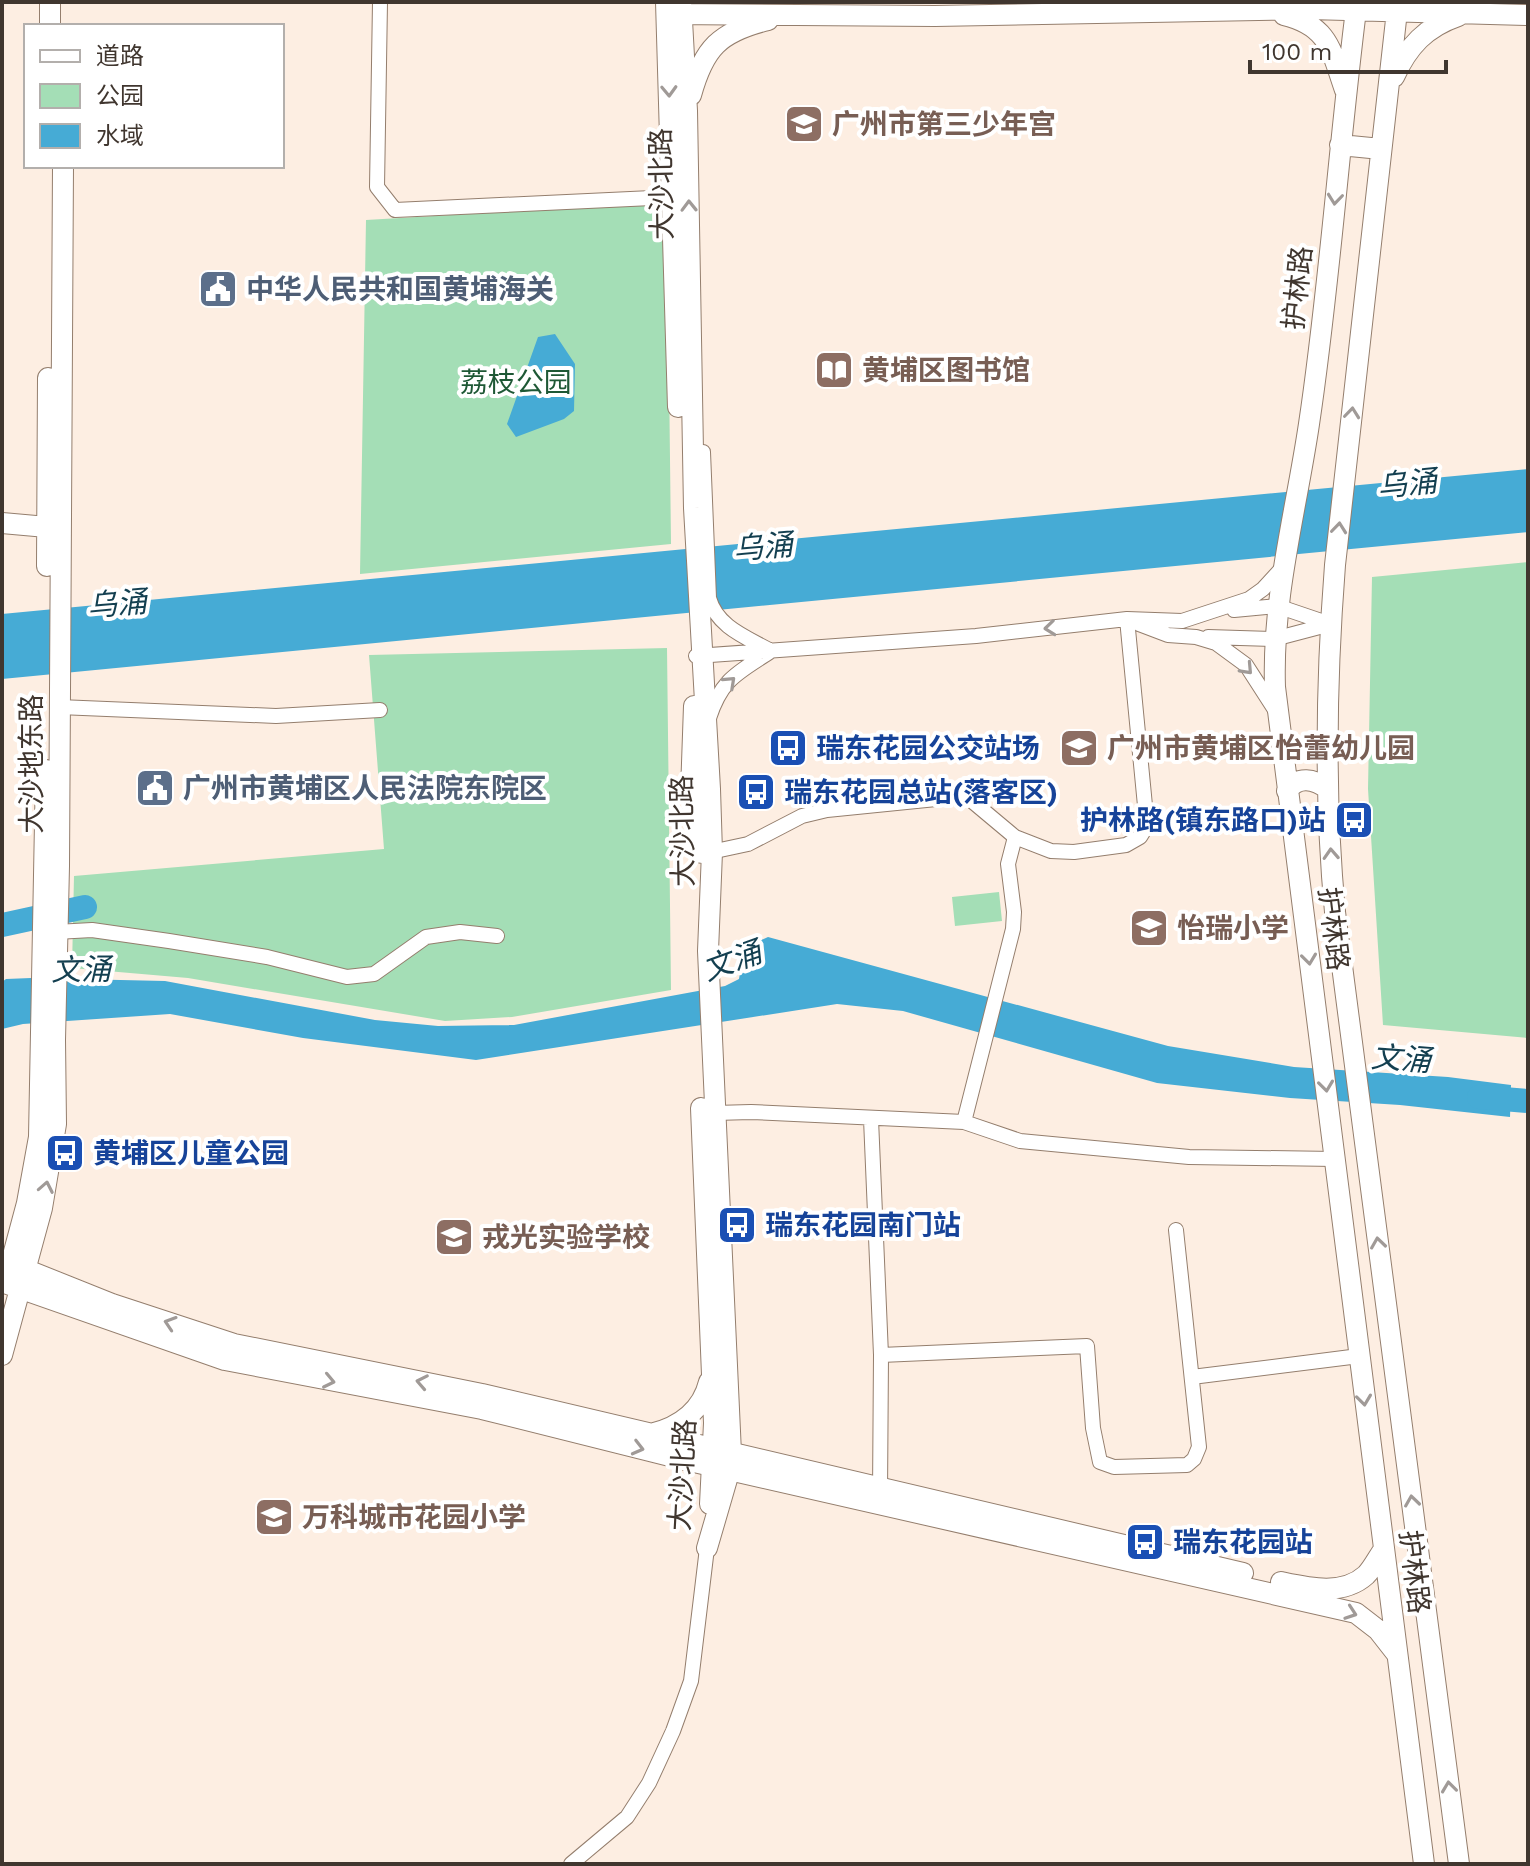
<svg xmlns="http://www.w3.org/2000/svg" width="1530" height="1866" font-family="'Work Sans','Noto Sans SC',sans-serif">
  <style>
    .green { fill: #a4deb6 }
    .water { fill: #46abd5 }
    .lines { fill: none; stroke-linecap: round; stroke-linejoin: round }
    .river { stroke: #46abd5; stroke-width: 24 }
    .street-casing { stroke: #947e6d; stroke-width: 16 }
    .secondary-casing { stroke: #947e6d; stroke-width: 22 }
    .street { stroke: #fff; stroke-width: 14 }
    .secondary { stroke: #fff; stroke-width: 20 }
    .oneway { stroke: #a09a97 }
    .labels { text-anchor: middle; stroke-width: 8; stroke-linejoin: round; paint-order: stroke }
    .education-label { font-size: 28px; font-weight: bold; fill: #785e54; stroke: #fff; text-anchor: start }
    .street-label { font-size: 28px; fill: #40362f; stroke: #fff }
    .service-label { font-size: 28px; font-weight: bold; fill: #4e5e75; stroke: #fff; text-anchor: start }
    .park-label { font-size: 28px; fill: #1e5835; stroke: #fff }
    .transit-label { font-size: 28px; font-weight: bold; fill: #164399; stroke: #fff; text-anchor: start }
    .water-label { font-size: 30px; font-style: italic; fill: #133f50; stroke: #fff }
  </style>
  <rect width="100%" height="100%" fill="#fdeee2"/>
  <path class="green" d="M667,202L671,544L360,574L366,220Z
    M1528,562V1038L1383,1025L1368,789L1372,577Z
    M667,648L671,990L512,1017L445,1021L188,978L72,968L74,876L384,849L369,655Z
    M999,892L1002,921L955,926L952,897Z"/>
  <path class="water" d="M555,334L575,364L574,411L564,419L516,437L507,424L538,337Z
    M1528,469V532L2,679V614Z
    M768,937L1168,1046L1294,1067L1448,1077L1511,1085L1510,1117L1400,1105L1290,1098L1157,1083L903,1011L837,1004L476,1060L303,1038L170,1014L23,1024L2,1029V982L6,979L31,978L165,981L375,1020L438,1026L514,1025L725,986L739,979L744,948Z"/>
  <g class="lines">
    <path class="river" d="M2,925L85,907
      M1479,1097L1528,1101"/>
    <defs>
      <path id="street" d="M380,2L377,187L395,210L673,197
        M703,452L709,598C717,627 746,637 771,651
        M1234,610L1277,606L1330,624
        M1139,624L1168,635L1196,637L1216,643L1246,665L1275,710
        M1208,637L1274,639L1331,624
        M696,656L976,636L1127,619L1182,621L1249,599L1263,589L1283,567
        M59,707L276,716L380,710
        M709,718C722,678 738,673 771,651
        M706,853L748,844L802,816L827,810L966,796L1015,837L1051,851L1074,852L1126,845L1140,837L1145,829L1146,816L1127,619
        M56,932L92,930L169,941L267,957L347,977L374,974L426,937L460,932L497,936
        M715,1113L751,1112L964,1122L1020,1141L1189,1157L1335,1159
        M871,1119L881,1355L880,1494
        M964,1122L1013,929L1014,912L1008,864L1015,837
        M881,1355L1087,1346L1093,1428L1100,1462L1114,1467L1187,1465L1194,1459L1199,1447L1176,1230
        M1192,1377L1359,1356
        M571,1864L627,1817L649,1783L673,1731L691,1681L707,1548"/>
      <path id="secondary" d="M50,2V26
        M666,2L678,407
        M681,2L687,111L694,508L710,789L712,852L708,951L731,1453L730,1469L707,1548
        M1357,2C1339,142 1330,284 1309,424C1296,512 1272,597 1275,687L1424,1864
        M1398,2L1335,565C1326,681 1324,796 1335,912L1459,1864
        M670,14L935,16L1310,9L1528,15
        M1284,15C1329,26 1331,50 1345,90
        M1394,77C1408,46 1426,27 1458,16
        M691,95C704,48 719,32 768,20
        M1340,145L1381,149
        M2,523L58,528
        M47,566L48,378
        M694,706L691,792L702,853
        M1287,791C1298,775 1314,779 1328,789
        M701,1108L714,1423L710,1504
        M2,1260L112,1304L234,1344L482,1394L1243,1573
        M8,1274L27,1203L39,1137L46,770
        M2,1282L225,1360L482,1409L690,1461L1356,1613L1378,1630L1396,1653
        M2,1355L42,1208L56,1124L55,1040L59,866L63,166
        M651,1434C679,1427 702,1411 709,1382
        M1281,1582C1309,1588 1343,1596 1366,1575C1373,1568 1378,1557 1384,1549"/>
    </defs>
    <use href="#street" class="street-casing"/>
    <use href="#secondary" class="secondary-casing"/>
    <use href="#street" class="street"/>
    <use href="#secondary" class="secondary"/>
  </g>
  <defs><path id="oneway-chevron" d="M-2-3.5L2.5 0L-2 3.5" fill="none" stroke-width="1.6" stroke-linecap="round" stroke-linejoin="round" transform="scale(2)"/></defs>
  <g class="oneway">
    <use href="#oneway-chevron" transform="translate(669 91) rotate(88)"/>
    <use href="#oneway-chevron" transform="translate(1335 199) rotate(96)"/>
    <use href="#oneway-chevron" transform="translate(689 206) rotate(-91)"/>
    <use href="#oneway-chevron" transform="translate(1352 413) rotate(-84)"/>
    <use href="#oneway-chevron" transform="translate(1339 528) rotate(-84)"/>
    <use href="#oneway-chevron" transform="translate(1050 628) rotate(174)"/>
    <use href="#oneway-chevron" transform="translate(1247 669) rotate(47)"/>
    <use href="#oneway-chevron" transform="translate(730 682) rotate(-43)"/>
    <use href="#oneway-chevron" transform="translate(1331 854) rotate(-93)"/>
    <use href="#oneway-chevron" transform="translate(1309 959) rotate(83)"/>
    <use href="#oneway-chevron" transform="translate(1326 1086) rotate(83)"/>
    <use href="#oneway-chevron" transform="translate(46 1187) rotate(-79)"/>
    <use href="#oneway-chevron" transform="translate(1378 1243) rotate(-98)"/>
    <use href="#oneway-chevron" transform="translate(170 1323) rotate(-162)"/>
    <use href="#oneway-chevron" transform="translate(329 1381) rotate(12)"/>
    <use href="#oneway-chevron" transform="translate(422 1382) rotate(-169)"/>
    <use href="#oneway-chevron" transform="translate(1364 1400) rotate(83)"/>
    <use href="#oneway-chevron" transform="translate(638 1448) rotate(14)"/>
    <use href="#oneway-chevron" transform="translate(1412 1501) rotate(-98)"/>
    <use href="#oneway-chevron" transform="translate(1351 1613) rotate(19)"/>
    <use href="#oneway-chevron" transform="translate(1449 1787) rotate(-97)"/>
  </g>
  <defs>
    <symbol id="university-square" viewBox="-11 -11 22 22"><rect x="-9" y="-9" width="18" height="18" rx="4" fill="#8d6e63" stroke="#fff"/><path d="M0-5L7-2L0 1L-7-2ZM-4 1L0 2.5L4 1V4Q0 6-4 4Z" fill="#fff"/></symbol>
    <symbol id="civic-square" viewBox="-11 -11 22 22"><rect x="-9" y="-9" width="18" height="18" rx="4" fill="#5c6f8a" stroke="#fff"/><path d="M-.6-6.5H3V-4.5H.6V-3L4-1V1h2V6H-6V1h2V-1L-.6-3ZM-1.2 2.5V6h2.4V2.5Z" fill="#fff"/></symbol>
    <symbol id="library-square" viewBox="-11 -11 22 22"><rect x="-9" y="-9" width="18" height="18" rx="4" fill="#8d6e63" stroke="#fff"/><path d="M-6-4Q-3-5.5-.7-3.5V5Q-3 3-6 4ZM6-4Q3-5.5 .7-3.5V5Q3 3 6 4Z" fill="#fff"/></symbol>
    <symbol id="bus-square" viewBox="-11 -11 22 22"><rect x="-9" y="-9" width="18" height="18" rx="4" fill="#1a4fb4" stroke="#fff"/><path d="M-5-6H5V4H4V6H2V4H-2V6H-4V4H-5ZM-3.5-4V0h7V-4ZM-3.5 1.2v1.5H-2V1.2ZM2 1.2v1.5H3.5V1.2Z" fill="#fff"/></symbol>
    <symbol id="school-square" viewBox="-11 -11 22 22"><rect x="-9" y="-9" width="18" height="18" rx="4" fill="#8d6e63" stroke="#fff"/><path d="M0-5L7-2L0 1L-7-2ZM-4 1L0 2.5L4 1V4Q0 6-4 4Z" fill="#fff"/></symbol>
  </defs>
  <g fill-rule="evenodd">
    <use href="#university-square" x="782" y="102" width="44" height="44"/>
    <use href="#civic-square" x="196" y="267" width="44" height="44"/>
    <use href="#library-square" x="812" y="348" width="44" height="44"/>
    <use href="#bus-square" x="766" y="726" width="44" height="44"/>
    <use href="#school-square" x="1057" y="726" width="44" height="44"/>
    <use href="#civic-square" x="133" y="766" width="44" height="44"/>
    <use href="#bus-square" x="734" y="770" width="44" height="44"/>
    <use href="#bus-square" x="1332" y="798" width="44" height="44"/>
    <use href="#school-square" x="1127" y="906" width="44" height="44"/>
    <use href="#bus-square" x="43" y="1131" width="44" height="44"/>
    <use href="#bus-square" x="715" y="1203" width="44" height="44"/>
    <use href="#school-square" x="432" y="1215" width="44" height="44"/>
    <use href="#school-square" x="252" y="1495" width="44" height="44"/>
    <use href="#bus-square" x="1123" y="1520" width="44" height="44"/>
  </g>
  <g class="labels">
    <g class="education-label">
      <text x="832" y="134">广州市第三少年宫</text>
      <text x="862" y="380">黄埔区图书馆</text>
      <text x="1107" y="758">广州市黄埔区怡蕾幼儿园</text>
      <text x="1177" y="938">怡瑞小学</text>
      <text x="482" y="1247">戎光实验学校</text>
      <text x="302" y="1527">万科城市花园小学</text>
    </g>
    <g class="street-label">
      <text transform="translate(661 184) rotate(-91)" y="10">大沙北路</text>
      <text transform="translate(1297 288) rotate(-84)" y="10">护林路</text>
      <text transform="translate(31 764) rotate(-90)" y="10">大沙地东路</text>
      <text transform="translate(682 831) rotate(-91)" y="10">大沙北路</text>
      <text transform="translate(1334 929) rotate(83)" y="10">护林路</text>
      <text transform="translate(682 1475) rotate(-87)" y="10">大沙北路</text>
      <text transform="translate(1415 1572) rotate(83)" y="10">护林路</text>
    </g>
    <g class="service-label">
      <text x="246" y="299">中华人民共和国黄埔海关</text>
      <text x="183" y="798">广州市黄埔区人民法院东院区</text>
    </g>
    <g class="park-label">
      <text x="516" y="392">荔枝公园</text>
    </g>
    <g class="transit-label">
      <text x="816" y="758">瑞东花园公交站场</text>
      <text x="784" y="802">瑞东花园总站(落客区)</text>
      <text x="1326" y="830" text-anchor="end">护林路(镇东路口)站</text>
      <text x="93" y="1163">黄埔区儿童公园</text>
      <text x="765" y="1235">瑞东花园南门站</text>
      <text x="1173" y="1552">瑞东花园站</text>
    </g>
    <g class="water-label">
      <text transform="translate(1407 484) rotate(-6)" y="10">乌涌</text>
      <text transform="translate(763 547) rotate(-5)" y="10">乌涌</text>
      <text transform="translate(117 604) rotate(-5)" y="10">乌涌</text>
      <text transform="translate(732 961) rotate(-20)" y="10">文涌</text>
      <text transform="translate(81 970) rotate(-1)" y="10">文涌</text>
      <text transform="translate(1401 1059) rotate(4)" y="10">文涌</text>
    </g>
  </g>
  <rect width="1530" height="1866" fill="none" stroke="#40362f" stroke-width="8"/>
  <rect x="24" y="24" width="260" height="144" fill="#ffffff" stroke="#b3afac" stroke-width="2"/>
  <rect x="40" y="50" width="40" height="12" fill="#ffffff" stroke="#b3afac" stroke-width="2"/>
  <text x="96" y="64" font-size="24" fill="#40362f">道路</text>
  <rect x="40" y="84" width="40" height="24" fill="#a4deb6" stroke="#b3afac" stroke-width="2"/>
  <text x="96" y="104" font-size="24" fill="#40362f">公园</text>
  <rect x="40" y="124" width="40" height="24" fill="#46abd5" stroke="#b3afac" stroke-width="2"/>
  <text x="96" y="144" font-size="24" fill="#40362f">水域</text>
  <path d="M1250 60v12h196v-12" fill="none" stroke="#40362f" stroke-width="4"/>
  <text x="1262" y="60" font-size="24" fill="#40362f" stroke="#ffffff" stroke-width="6" paint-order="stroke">100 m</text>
</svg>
